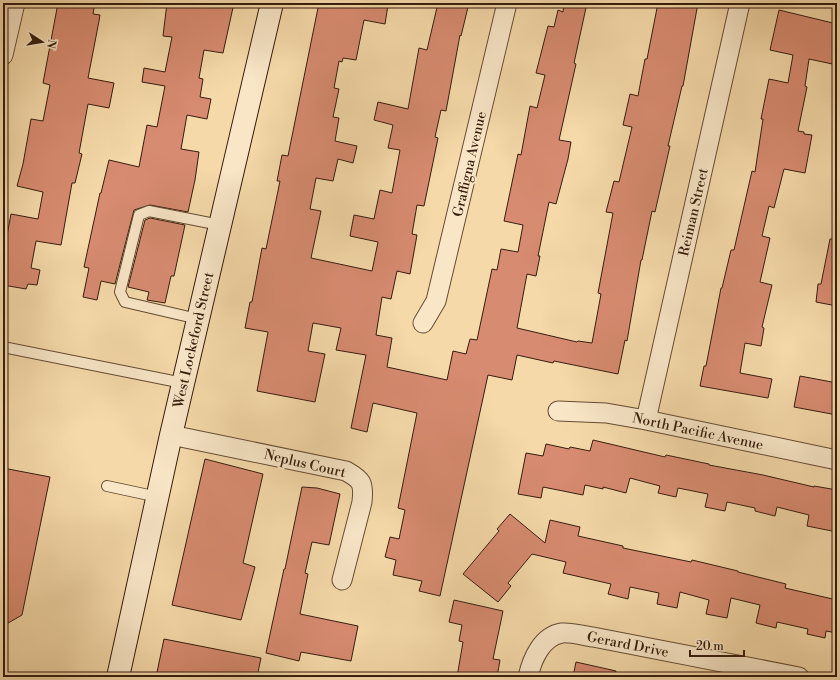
<svg xmlns="http://www.w3.org/2000/svg" width="840" height="680" font-family="'Libre Bodoni',serif">
  <style>
    .building { fill: #d78b70; stroke: #361d0c }
    .lines { fill: none; stroke-linecap: round; stroke-linejoin: round }
    .lane-casing { stroke: #664c33; stroke-width: 12 }
    .street-casing { stroke: #664c33; stroke-width: 21 }
    .secondary-casing { stroke: #361d0c; stroke-width: 24 }
    .lane { stroke: #f8e6c7; stroke-width: 10 }
    .street { stroke: #f8e6c7; stroke-width: 19 }
    .secondary { stroke: #f8e6c7; stroke-width: 22 }
    .labels { text-anchor: middle; stroke-width: 3.5; stroke-linejoin: round; paint-order: stroke }
    .street-label { font-size: 14px; fill: #361d0c; stroke: #f8e6c7 }
  </style>
  <rect width="100%" height="100%" fill="#f5d9a9"/>
  <filter id="stains"><feTurbulence type="fractalNoise" baseFrequency=".005" numOctaves="4"/><feColorMatrix values="0 0 0 0 .2 0 0 0 0 .09 0 0 0 0 .02 0 0 0 .5 -.17"/></filter>
  <radialGradient id="worn" r=".72"><stop offset=".6" stop-color="#630" stop-opacity="0"/><stop offset="1" stop-color="#630" stop-opacity=".3"/></radialGradient>
  <path class="building" d="M58,3H95L93,14L100,15L99,21L88,78L114,83L109,108L88,104L79,153L82,154L75,183H72L61,245L36,241L31,268L40,270L37,285L28,284L26,289L3,285V256L11,214L38,219L43,192L17,186L23,164L31,119L43,121L50,85L43,83Z
    M167,3H234L223,53L204,50L199,78L203,79L200,97L211,99L207,119L187,115L181,149L199,152L195,180L188,212L150,205L134,210L115,284L101,281L97,300L83,297L89,268L84,267L100,193H101L109,160L139,167L147,125L157,127L165,86L142,82L144,68L165,72L172,37L163,36Z
    M319,3H377L388,5L385,24L364,20L356,60L343,58L342,62L339,61L334,88L339,89L333,117L339,118L335,141L357,146L353,163L338,159L333,181L316,178L310,209L321,211L311,258L372,271L378,242L350,236L354,215L374,219L380,190L392,193L400,150L388,148L393,125L374,120L378,102L408,109L419,48L427,50L438,3H469L461,36L460,35L446,111L441,110L435,137L438,138L424,206L417,205L412,234L417,235L410,274L397,271L391,299L382,297L376,335L392,338L387,367L447,380L453,351L466,354L470,339L477,340L492,269L497,270L501,249L518,252L523,225L504,221L518,154L521,155L530,106L537,108L545,75L536,73L548,26L554,27L558,10L563,12L564,3H587L574,63L576,64L559,140L571,142L568,159L556,204L549,202L538,256H540L536,276L527,274L517,328L577,342L578,341L592,343L601,294L598,293L613,213L606,212L614,181L619,182L632,127L623,125L630,94L638,96L645,59H647L658,3H698L683,86H682L668,146H670L655,212L652,211L642,260H641L627,341L625,340L618,374L554,361L553,363L517,355L512,380L488,375L440,596L419,591L422,581L393,575L396,560L385,557L390,537L399,539L405,510L398,508L417,413L373,403L367,432L351,428L366,355L336,350L341,328L313,323L308,351L325,354L315,402L257,391L268,332L245,328L250,302H252L262,248L266,249L280,181H277L282,155L288,156Z
    M779,10L837,24V65L809,59L805,86L807,87L798,131L804,132V134L812,135L805,173L784,169L774,208L769,206L762,236L770,238L760,282L772,285L762,327L764,328L761,346L745,343L740,373L772,379L768,398L700,386L704,366H706L721,288H722L731,250H734L752,171L755,172L763,119H761L769,79L788,83L793,55L770,50Z
    M150,218L185,225L174,276H171L165,303L147,300L149,292L128,287L145,220Z
    M830,239H837V306L816,302L818,284H821Z
    M800,376L837,383V415L794,407Z
    M593,440L665,457L666,455L709,464V465L763,475L814,487V486L837,490V532L807,526L809,515L777,507L775,516L755,511V508L727,502L725,511L705,507L708,494L678,488L676,497L658,493L660,486L630,478L626,493L603,487V489L585,485L583,495L543,487L541,498L518,494L526,453L543,456L546,444L569,449L570,447L590,451Z
    M205,459L263,474L243,563L255,567L241,620L172,605Z
    M3,468L50,477L22,615L3,626Z
    M302,487L317,488L340,494L329,545L312,542L305,573L308,574L300,614L358,626L351,661L301,652L299,661L266,653L284,569H285Z
    M510,514L545,543L550,520L580,527L578,536L623,546V548L691,562L692,560L738,571V572L786,584L785,588L837,600V633L826,631L825,638L807,634L808,629L777,622L776,628L756,623L760,605L731,598L727,618L706,614L709,600L680,592L677,608L657,604L659,593L630,587L628,599L608,594L611,584L563,573L566,562L532,554L508,583L511,586L498,602L463,574L499,531L497,529Z
    M454,600L503,611L493,659L500,660L497,677H457L463,642L459,641L462,625L449,622Z
    M164,639L261,658L257,677H156Z
    M576,662L616,671L615,677H573Z"/>
  <g class="lines">
    <defs>
      <path id="lane" d="M198,319L125,302L120,292L139,215L149,211L220,225
        M3,347L183,383
        M107,486L158,497"/>
      <path id="street" d="M3,55L15,3
        M423,323L436,301L507,3
        M558,411L606,413L646,420L837,460
        M646,420L740,3
        M171,435L346,471C362,480 364,483 362,502L342,580
        M528,677C532,659 542,636 562,633C572,632 584,636 593,637L799,677"/>
      <path id="secondary" d="M118,677L171,435L272,3"/>
    </defs>
    <use href="#lane" class="lane-casing"/>
    <use href="#street" class="street-casing"/>
    <use href="#secondary" class="secondary-casing"/>
    <use href="#lane" class="lane"/>
    <use href="#street" class="street"/>
    <use href="#secondary" class="secondary"/>
  </g>
  <g class="labels">
    <g class="street-label">
      <text transform="translate(469 164) rotate(-77)" y="5">Graffigna Avenue</text>
      <text transform="translate(693 212) rotate(-77)" y="5">Reiman Street</text>
      <text transform="translate(193 340) rotate(-77)" y="5">West Lockeford Street</text>
      <text transform="translate(698 431) rotate(12)" y="5">North Pacific Avenue</text>
      <text transform="translate(305 463) rotate(13)" y="5">Neplus Court</text>
      <text transform="translate(628 644) rotate(11)" y="5">Gerard Drive</text>
    </g>
  </g>
  <rect width="840" height="680" fill="none" stroke="#f5d9a9" stroke-width="16"/>
  <rect x="4" y="4" width="832" height="672" fill="none" stroke="#361d0c" stroke-width="2"/>
  <rect x="8" y="8" width="824" height="664" fill="none" stroke="#361d0c"/>
  <g transform="translate(42 42) rotate(102)" stroke="#f8e6c7" stroke-width="3" paint-order="stroke">
  <path d="M0-3L7 15L0 10L-7 15Z" fill="#361d0c"/>
  <text y="-6" font-size="11" font-weight="bold" text-anchor="middle" fill="#361d0c">N</text>
  </g>
  <path d="M690 650v6h54v-6" fill="none" stroke="#361d0c" stroke-width="2"/>
  <text x="696" y="650" font-size="12" fill="#361d0c" stroke="#f8e6c7" stroke-width="3" paint-order="stroke">20 m</text>
  <rect width="100%" height="100%" filter="url(#stains)"/>
  <rect width="100%" height="100%" fill="url(#worn)"/>
</svg>
